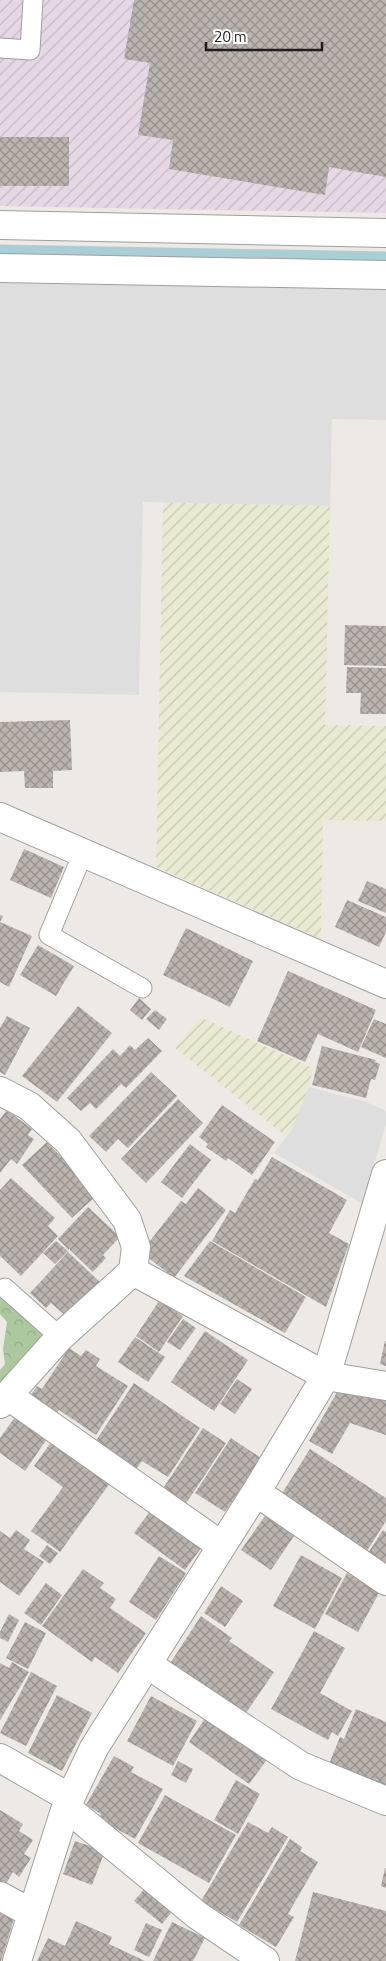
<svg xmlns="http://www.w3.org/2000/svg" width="386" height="1961" font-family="'Titillium Web',sans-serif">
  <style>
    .industrial { fill: url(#industrial-furrows) }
    .farmland { fill: url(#farmland-furrows) }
    .forest { fill: url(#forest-crowns) }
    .parking { fill: #dedede }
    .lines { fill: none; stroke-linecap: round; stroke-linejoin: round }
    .stream { stroke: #aaced6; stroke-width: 11 }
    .building { fill: url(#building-cross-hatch) }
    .lane-casing { stroke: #9f9f9f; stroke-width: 21 }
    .street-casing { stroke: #9f9f9f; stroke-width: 30 }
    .lane { stroke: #fff; stroke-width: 19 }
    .street { stroke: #fff; stroke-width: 28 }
  </style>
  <defs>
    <pattern id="industrial-furrows" width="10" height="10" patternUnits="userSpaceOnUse" patternTransform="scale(1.25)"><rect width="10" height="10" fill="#e6d7e4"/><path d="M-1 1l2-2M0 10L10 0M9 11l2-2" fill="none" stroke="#c5b8c3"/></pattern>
    <pattern id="farmland-furrows" width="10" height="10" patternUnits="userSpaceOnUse" patternTransform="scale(1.25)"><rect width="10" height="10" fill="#e9ead2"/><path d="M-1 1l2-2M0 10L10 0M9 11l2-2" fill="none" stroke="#c7c8b4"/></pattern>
    <pattern id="forest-crowns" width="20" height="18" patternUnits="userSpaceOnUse" patternTransform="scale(1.25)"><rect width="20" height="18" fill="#acc89e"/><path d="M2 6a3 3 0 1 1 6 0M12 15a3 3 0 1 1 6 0" fill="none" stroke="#94ab88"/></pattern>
    <pattern id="building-cross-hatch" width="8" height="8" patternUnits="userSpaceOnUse" patternTransform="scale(1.25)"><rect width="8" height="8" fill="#bab3ae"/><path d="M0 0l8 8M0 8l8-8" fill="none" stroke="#97918d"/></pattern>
  </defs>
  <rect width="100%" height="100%" fill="#edeae5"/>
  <path class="industrial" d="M0,0H386V213L0,206Z"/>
  <path class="farmland" d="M163,502L330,506L325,725L386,726V821L323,820L321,939L156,867Z
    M200,1017L313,1068L309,1087L291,1131L287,1137L175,1048Z"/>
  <path class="forest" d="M0,1298L8,1301L42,1333L37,1345L0,1387V1370L5,1364L3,1349L7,1322L0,1314Z"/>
  <path class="parking" d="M0,280L386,286V420L332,419L330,506L143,502L139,695L0,692Z
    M309,1087L366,1102L386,1111V1124L363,1204L274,1153L291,1131Z"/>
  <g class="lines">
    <path class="stream" d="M0,250L386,257"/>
  </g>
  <path class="building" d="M134,0H386V177L329,167L325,195L169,169L173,140L138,135L150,63L124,59Z
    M0,137H69V186H0Z
    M345,625L386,626V666L344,665Z
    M347,667L386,668V714H360L361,693H346Z
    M70,720L72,770L53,771V788H25L24,771L0,772V722Z
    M24,849L64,867L51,898L10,880Z
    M367,881L386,889V913L358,901Z
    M347,900L386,917V932L379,947L335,927Z
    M0,915L3,916L0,922L32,936L9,987L0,982Z
    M186,928L253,961L230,1007L163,975Z
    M38,945L74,966L56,996L20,975Z
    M288,971L376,1010L358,1052L318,1034L305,1062L257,1041Z
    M139,998L151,1009L142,1020L130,1010Z
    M78,1006L112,1033L57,1102L22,1076Z
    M155,1010L167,1019L159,1030L146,1019Z
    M7,1016L30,1028L5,1075L0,1072V1028Z
    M374,1019L386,1024V1058L361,1047Z
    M148,1038L162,1051L126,1088L121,1084L96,1109L90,1103L81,1111L67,1098L113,1049L120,1056L130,1045L135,1050Z
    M322,1046L376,1060L375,1062L380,1064L375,1080L371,1079L366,1098L312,1085Z
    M151,1072L177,1096L128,1148L118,1139L106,1152L89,1136Z
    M178,1099L203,1123L146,1183L121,1159Z
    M222,1105L275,1142L252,1175L228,1158L226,1161L206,1147L208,1144L199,1137Z
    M7,1110L32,1129L28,1135L34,1139L17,1164L11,1159L0,1173V1119Z
    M47,1142L97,1195L72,1218L22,1165Z
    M190,1144L211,1160L182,1198L161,1182Z
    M272,1157L347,1200L329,1233L349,1244L326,1307L212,1241L230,1210L235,1213L255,1179L258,1180Z
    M11,1178L55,1218L48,1226L58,1236L21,1276L0,1256V1190Z
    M198,1188L226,1210L174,1278L146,1256L143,1250L181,1201L186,1204Z
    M88,1207L120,1237L103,1255L106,1258L93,1272L70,1250V1248L69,1250L58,1239Z
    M56,1241L68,1251L55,1264L43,1253Z
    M210,1241L306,1297L285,1333L184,1276Z
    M68,1252L100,1282L67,1317L51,1303L46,1308L30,1293Z
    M159,1301L183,1316L159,1352L136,1336Z
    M183,1319L196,1328L180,1350L167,1342Z
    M205,1331L248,1360L214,1411L171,1382Z
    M135,1337L165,1357L148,1382L118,1362Z
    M385,1341H386V1366L380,1364Z
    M69,1348L81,1356L86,1350L100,1359L96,1366L128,1386L96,1435L59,1410L55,1415L29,1398L37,1386L42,1389Z
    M237,1379L252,1389L235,1414L220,1404Z
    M134,1383L200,1428L168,1477L142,1461L134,1472L93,1445Z
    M340,1387L386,1399V1435L350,1423L332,1454L309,1441Z
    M18,1413L49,1436L25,1471L0,1453V1438Z
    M203,1428L226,1443L183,1508L160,1493Z
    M54,1438L113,1479L60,1552L31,1531L63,1487L34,1466Z
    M231,1438L261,1458L225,1512L195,1493Z
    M310,1449L386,1498V1521L367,1551L281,1495Z
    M153,1507L204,1544L185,1570L134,1533Z
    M267,1513L296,1533L271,1570L241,1550Z
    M16,1530L30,1540L24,1549L44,1562L19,1596L0,1582V1531L10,1538Z
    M383,1530L386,1532V1572L364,1559Z
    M47,1545L58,1553L50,1564L39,1556Z
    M301,1555L342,1578L315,1629L273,1606Z
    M159,1556L186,1573L156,1620L129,1602Z
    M83,1569L104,1583L100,1588L116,1599L110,1608L146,1633L118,1673L95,1657L92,1662L42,1626Z
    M347,1573L380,1591L358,1632L325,1614Z
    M46,1583L62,1595L41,1625L24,1613Z
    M221,1586L243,1601L225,1627L204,1613Z
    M9,1614L19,1620L8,1642L0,1638V1632Z
    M201,1616L232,1638L229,1641L274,1672L246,1713L222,1697L218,1702L167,1668Z
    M25,1622L46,1633L28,1669L6,1658Z
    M314,1631L345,1648L320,1693L352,1711L338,1736L332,1732L328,1740L271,1709Z
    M12,1662L29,1672L0,1720V1663L9,1668Z
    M31,1672L57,1686L26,1746L0,1733Z
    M57,1695L92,1713L62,1771L28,1753Z
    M151,1696L197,1721L173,1766L127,1741Z
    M356,1709L386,1722V1788L329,1764L340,1737L344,1739Z
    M208,1714L269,1757L249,1784L189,1742Z
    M114,1756L134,1767L131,1772L163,1789L135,1839L98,1819L101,1814L86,1805Z
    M178,1761L193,1769L186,1783L171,1775Z
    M236,1780L260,1794L238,1834L214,1820Z
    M165,1795L236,1835L209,1883L138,1843Z
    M0,1810L23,1824L19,1831L33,1840L24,1854L31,1858L19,1877L13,1872L4,1887L0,1885Z
    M248,1822L268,1833L272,1827L288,1837L237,1922L201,1901Z
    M290,1839L302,1847L300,1851L318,1862L288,1914L294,1917L276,1947L239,1925Z
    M75,1841L105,1851L92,1885L63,1874Z
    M385,1868H386V1888L381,1886Z
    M147,1886L175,1908L162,1924L134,1901Z
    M313,1892L386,1911V1961H295Z
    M0,1910L15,1915L1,1961H0Z
    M76,1921L112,1937L109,1944L145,1961H37L48,1938L65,1946Z
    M172,1922L205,1938L193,1961H153Z
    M146,1923L162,1930L149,1957L134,1950Z"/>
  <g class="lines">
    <defs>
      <path id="lane" d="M0,48L30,50L33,0
        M83,853L49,935L142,988
        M5,1288L60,1337"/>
      <path id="street" d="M0,225L386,233
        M0,268L386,275
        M0,817L386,984
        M0,1091L29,1106L68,1141L127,1220L136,1247L133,1271
        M7,1395L222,1546
        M0,1404L60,1337L133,1271L326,1376L386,1386
        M256,1492L386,1581
        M147,1664L301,1766L386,1801
        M0,1758L70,1798
        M66,1807L197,1915L265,1961
        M0,1896L31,1913
        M17,1961L66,1807L94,1748L256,1492L326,1376L386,1174"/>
    </defs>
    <use href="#lane" class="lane-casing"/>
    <use href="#street" class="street-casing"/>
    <use href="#lane" class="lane"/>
    <use href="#street" class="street"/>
  </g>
  <path d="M206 42v8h116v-8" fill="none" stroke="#1e1e1e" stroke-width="2.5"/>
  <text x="214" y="42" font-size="15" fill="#1e1e1e" stroke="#ffffff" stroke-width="4" paint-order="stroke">20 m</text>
</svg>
